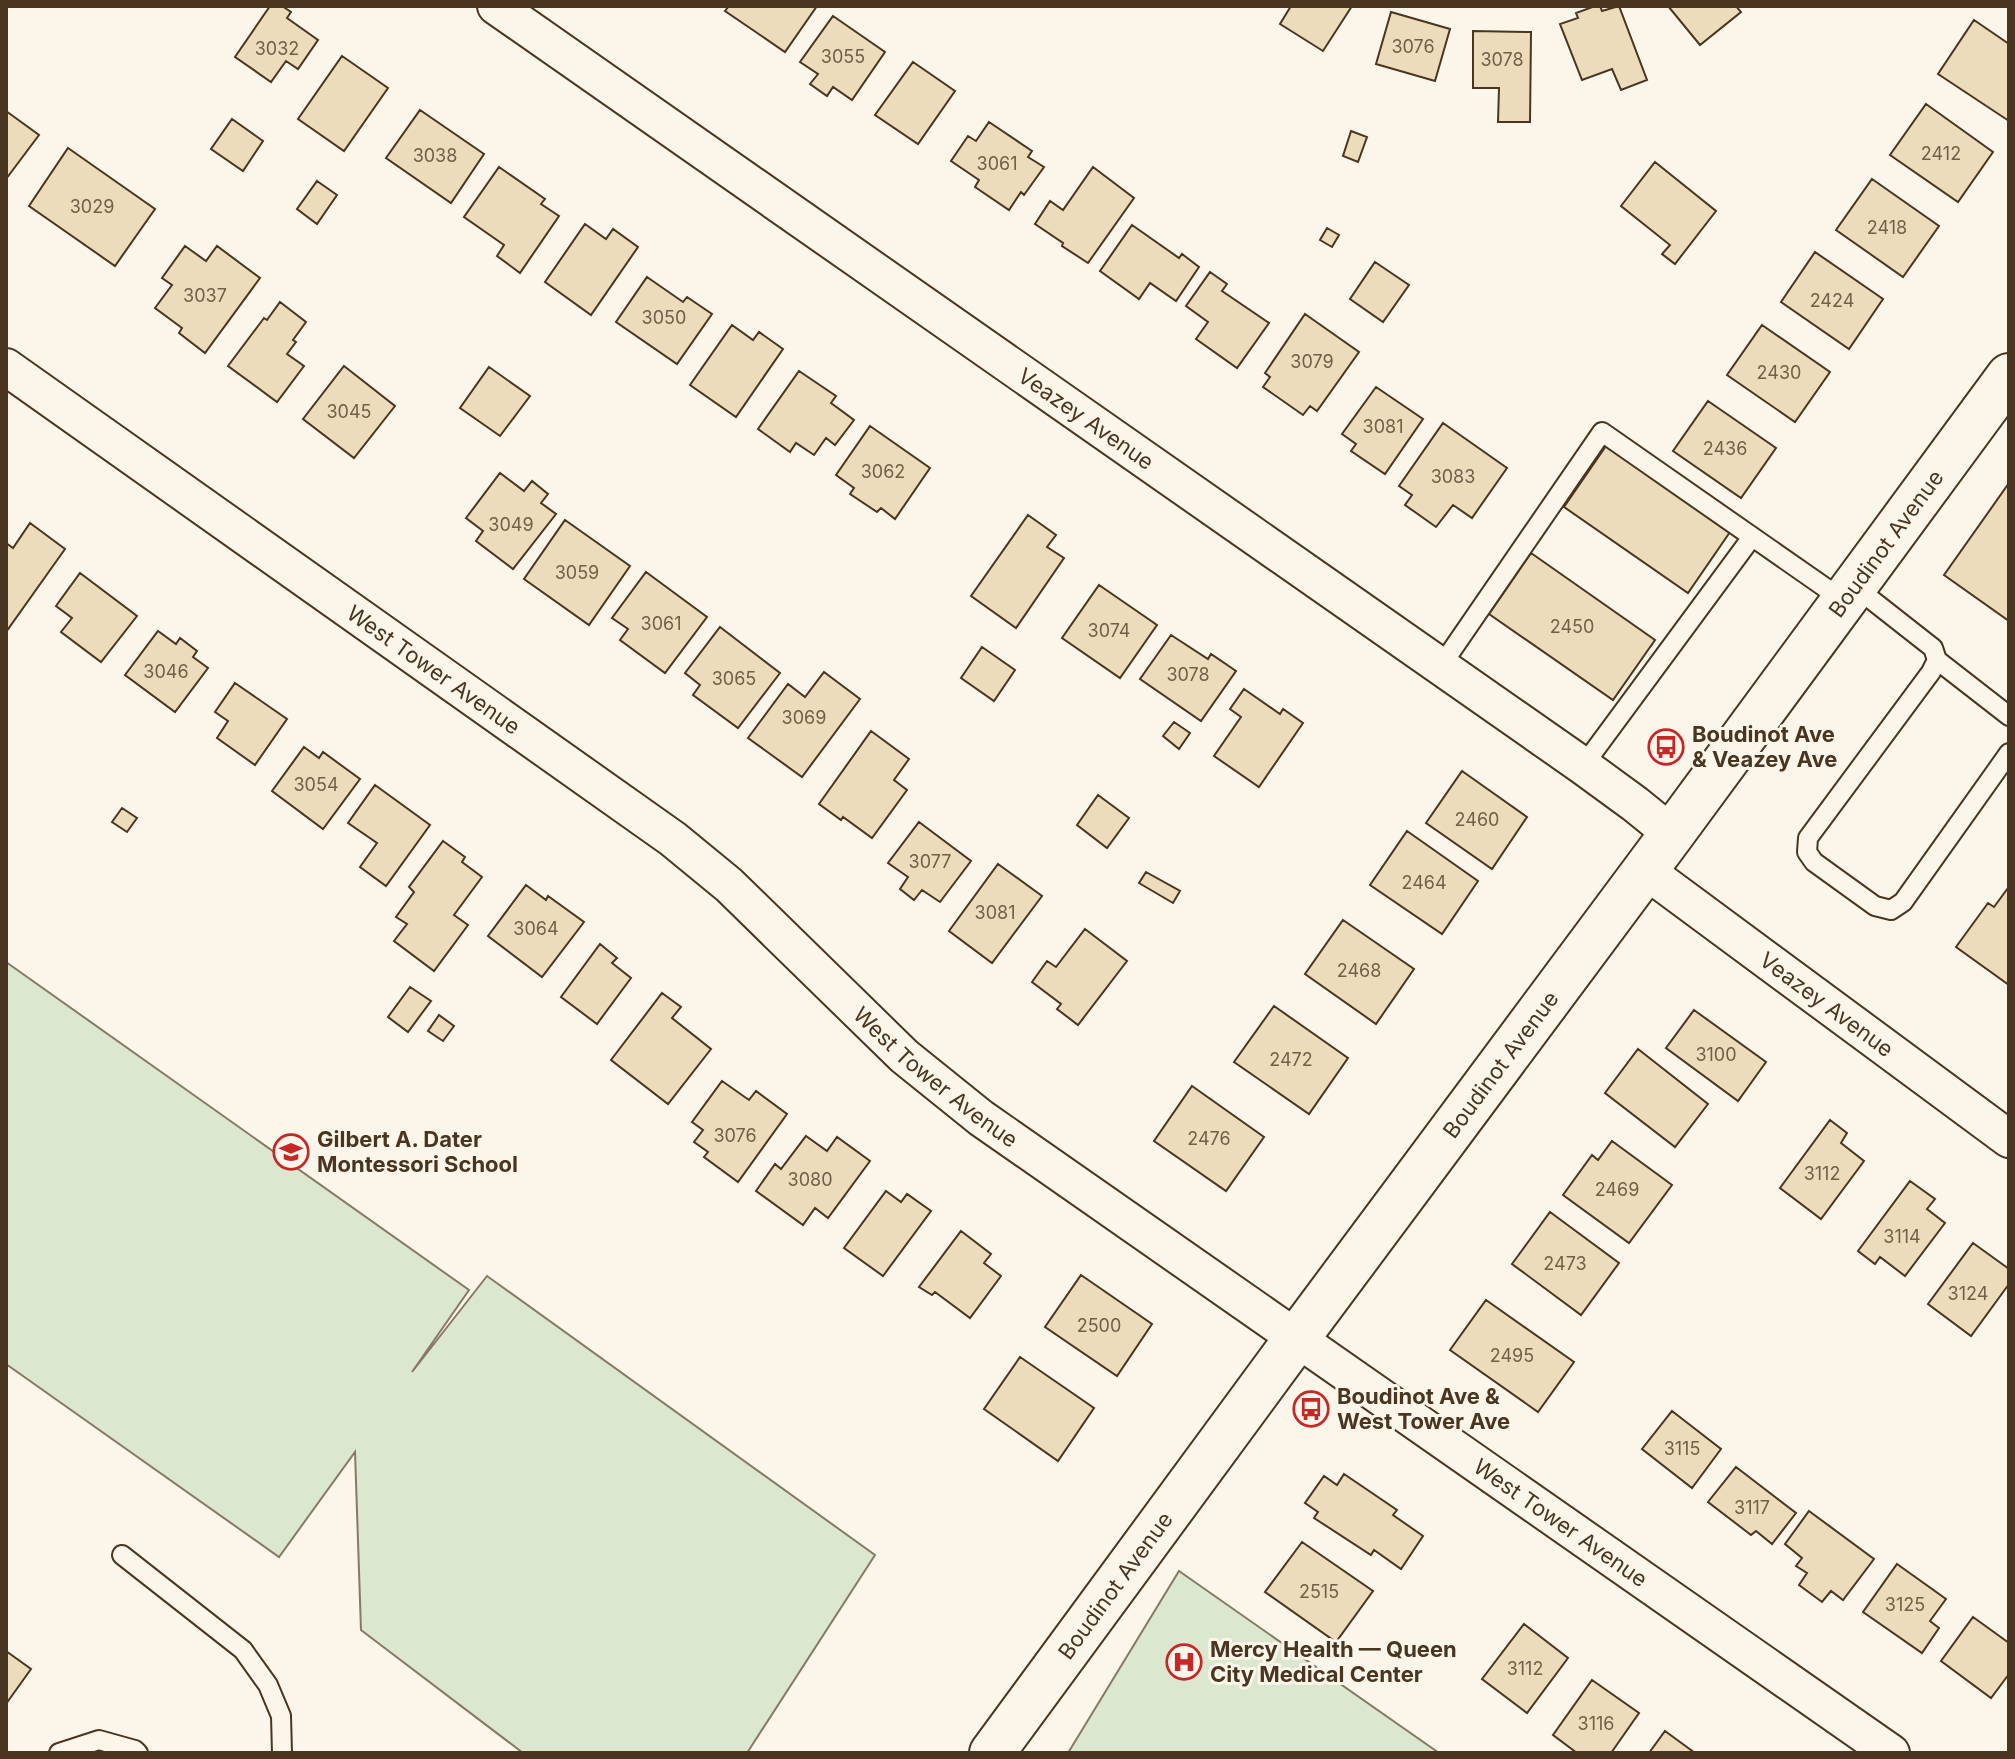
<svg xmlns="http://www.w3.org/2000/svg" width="2015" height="1759" font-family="Inter,sans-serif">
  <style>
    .green { fill: #dce7d0; stroke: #887966; stroke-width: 2 }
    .building { fill: #ecdcbc; stroke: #4a3520; stroke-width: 2 }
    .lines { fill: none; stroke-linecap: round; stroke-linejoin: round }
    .service-casing { stroke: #4a3520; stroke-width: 22 }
    .minor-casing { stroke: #4a3520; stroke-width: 40 }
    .tertiary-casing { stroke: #4a3520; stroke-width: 48 }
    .service { stroke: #fbf6e9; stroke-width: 18 }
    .minor { stroke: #fbf6e9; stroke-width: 36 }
    .tertiary { stroke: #fbf6e9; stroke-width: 44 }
    .labels { text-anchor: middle; stroke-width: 6; stroke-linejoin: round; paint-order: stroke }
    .number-label { font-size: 18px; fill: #725f47 }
    .street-label { font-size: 22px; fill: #4a3520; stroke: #fbf6e9 }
    .poi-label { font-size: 22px; font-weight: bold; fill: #4a3520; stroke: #fbf6e9; text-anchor: start }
  </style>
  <rect width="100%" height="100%" fill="#fbf6e9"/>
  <path class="green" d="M6,962L469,1290L412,1372L487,1276L875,1555L747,1753H523L361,1630L355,1452L279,1557L6,1364Z
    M1179,1571L1439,1753H1068Z"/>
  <path class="building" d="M270,6H282L291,12L287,18L318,40L298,69L286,61L271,82L235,57Z
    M729,6H817L785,52L725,11Z
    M1291,6H1352L1323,51L1280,24Z
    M1595,6H1600L1602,11L1619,6L1647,80L1621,90L1612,69L1582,80L1560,24L1578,18L1576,13Z
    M1668,6H1736L1741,12L1700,45Z
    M1391,12L1450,29L1435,81L1376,64Z
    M833,16L885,52L852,100L833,87L827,96L810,84L818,74L800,62Z
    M1974,20L2009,44V121L1938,74Z
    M1473,31L1531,32L1530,122H1498L1499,88H1473Z
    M342,56L388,88L344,151L298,119Z
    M913,62L955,91L918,144L875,115Z
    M1926,104L1993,152L1958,202L1890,155Z
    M420,110L484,154L451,203L386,158Z
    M6,111L39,135L6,179Z
    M232,119L263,141L243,171L211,149Z
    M989,122L1032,151L1028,157L1044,167L1024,195L1021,192L1009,210L975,187L979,180L951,161L968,136L976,141Z
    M1351,131L1367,137L1358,162L1343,156Z
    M68,148L155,209L115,266L29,206Z
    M1655,162L1716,211L1675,264L1662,254L1670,245L1621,206Z
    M499,167L545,199L541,204L559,216L520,273L497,256L504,245L464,217Z
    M1093,167L1134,198L1088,263L1062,246L1063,243L1035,224L1050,201L1063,210Z
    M1872,179L1939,226L1903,277L1836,230Z
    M317,181L337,195L317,224L297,209Z
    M585,224L606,239L613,229L638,247L591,315L545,282Z
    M1132,225L1179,258L1182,254L1199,267L1176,301L1150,283L1139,299L1100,271Z
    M1327,228L1339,235L1332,247L1320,240Z
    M185,246L206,261L217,246L260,278L205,353L179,333L182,328L155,308L172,285L162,278Z
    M1815,252L1883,299L1849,349L1781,302Z
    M1375,262L1409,285L1383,322L1350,299Z
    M1210,272L1227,284L1222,291L1269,323L1237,368L1196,339L1208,322L1186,306Z
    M647,277L683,302L687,297L712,314L677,364L616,322Z
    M280,302L306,322L293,340L296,342L287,354L304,366L277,402L228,366L264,318L267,320Z
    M1305,314L1359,352L1317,411L1310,406L1303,415L1263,387L1270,377L1265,373Z
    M732,325L753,340L759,332L783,349L736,417L690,385Z
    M1762,325L1830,372L1795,422L1727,375Z
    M344,366L395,406L354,458L303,419Z
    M489,367L530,396L500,436L460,408Z
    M799,371L836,396L831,403L854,420L835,445L826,438L814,455L796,443L790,452L758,429Z
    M1376,387L1423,419L1385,474L1351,451L1356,444L1342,434Z
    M1708,401L1776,448L1741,498L1673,451Z
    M1443,423L1507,468L1472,518L1453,505L1436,527L1405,505L1412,495L1399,486Z
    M870,426L930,468L895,519L881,508L877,512L850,494L854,488L836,475Z
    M1606,446L1730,532L1688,593L1564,507Z
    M500,473L524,491L532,481L548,494L541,503L556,514L513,569L476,541L483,531L466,518Z
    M2009,483V621L1944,575Z
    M1028,515L1056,535L1047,547L1064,558L1016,628L971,596Z
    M565,520L630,566L589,625L524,579Z
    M30,523L65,549L6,632V543L13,548Z
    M1531,553L1655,640L1613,700L1489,614Z
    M646,572L707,617L665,673L620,640L628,629L612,618Z
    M80,573L137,616L101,662L61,632L72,618L56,606Z
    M1099,585L1157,625L1120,678L1062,638Z
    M720,627L780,673L738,728L693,695L700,685L685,673Z
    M158,631L176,644L180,638L197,651L193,657L208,668L175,712L125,675Z
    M1171,635L1208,659L1211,654L1236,671L1201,721L1140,679Z
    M982,647L1015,670L994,701L961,678Z
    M824,672L860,699L802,777L748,738L788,684L805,697Z
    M235,683L287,719L255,765L217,738L228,721L215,712Z
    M1244,689L1280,714L1283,709L1303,723L1259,787L1214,756L1241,717L1230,709Z
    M1174,722L1190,733L1179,749L1163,736Z
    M871,731L909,759L894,780L907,790L872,838L843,817L841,820L819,804Z
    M304,747L319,758L323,752L360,779L323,829L272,791Z
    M1462,771L1527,817L1492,869L1426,823Z
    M375,785L430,825L386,886L360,867L377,843L348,823Z
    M1098,795L1129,818L1107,848L1077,825Z
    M122,808L137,818L127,832L112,822Z
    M919,822L971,861L940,902L922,890L914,900L900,889L908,877L888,863Z
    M1407,831L1478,881L1442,934L1370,885Z
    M443,841L465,857L462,862L482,877L454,915L468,925L434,971L394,941L407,924L396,917L414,892L409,887Z
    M998,864L1042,896L992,963L949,931Z
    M1146,872L1180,891L1173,903L1139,883Z
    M526,885L546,900L548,896L584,922L542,977L488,936Z
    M2008,888H2009V985L1956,947L1988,903L1994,907Z
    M1343,920L1414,969L1376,1024L1305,974Z
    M1085,929L1127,961L1078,1025L1057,1009L1061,1004L1032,982L1047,961L1056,967Z
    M600,944L617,958L612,963L631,978L597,1024L561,997Z
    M410,987L431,1001L408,1032L388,1017Z
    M662,993L681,1007L672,1018L711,1049L668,1104L611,1060Z
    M1274,1006L1348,1058L1309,1114L1234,1062Z
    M1694,1010L1766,1062L1738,1101L1666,1048Z
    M439,1015L454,1026L443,1041L428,1031Z
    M1638,1049L1708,1104L1675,1147L1605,1093Z
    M722,1081L749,1100L756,1091L787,1114L738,1182L704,1157L708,1152L694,1142L703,1130L692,1122Z
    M1192,1086L1264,1137L1226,1191L1154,1141Z
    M1830,1120L1847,1133L1841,1143L1864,1161L1821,1219L1780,1188Z
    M806,1136L827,1151L837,1137L870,1161L828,1218L815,1208L803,1225L756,1191L775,1164L781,1169Z
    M1612,1141L1672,1185L1629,1243L1563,1195L1592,1155L1598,1160Z
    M1910,1181L1935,1199L1927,1209L1945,1223L1905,1276L1880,1257L1875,1264L1858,1251Z
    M886,1191L901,1202L907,1194L931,1211L883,1276L844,1248Z
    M1550,1212L1619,1263L1581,1315L1512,1264Z
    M961,1231L991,1254L984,1263L1001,1276L970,1318L935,1292L932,1295L919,1287Z
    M1973,1243L2009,1269V1284L1971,1336L1928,1304Z
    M1081,1275L1152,1324L1117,1376L1045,1327Z
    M1486,1300L1574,1362L1538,1412L1450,1350Z
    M1020,1357L1094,1408L1058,1461L984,1409Z
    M1672,1411L1721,1449L1692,1488L1642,1449Z
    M1736,1467L1796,1513L1772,1544L1756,1531L1751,1535L1708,1502Z
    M1344,1474L1397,1510L1393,1515L1423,1536L1401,1569L1374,1550L1371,1555L1314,1518L1318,1512L1305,1503L1324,1476L1337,1485Z
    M1809,1511L1874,1559L1843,1600L1831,1591L1822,1602L1799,1585L1807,1573L1796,1566L1802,1558L1785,1544Z
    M1302,1542L1373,1591L1336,1642L1265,1592Z
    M1897,1564L1946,1599L1930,1621L1939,1628L1922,1653L1863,1612Z
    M1973,1617L2009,1643V1674L1991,1698L1941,1661Z
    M1524,1624L1568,1658L1527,1713L1482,1679Z
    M6,1651L31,1669L6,1704Z
    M1592,1680L1639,1713L1611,1753H1577L1553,1735Z
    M1665,1731L1695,1753H1649Z"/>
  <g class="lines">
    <defs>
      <path id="service" d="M1854,586L1933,648L1937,660L2009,716
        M1937,660L1931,672L1808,838L1807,852L1814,862L1875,906L1891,910L1903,902L2009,753
        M1441,666L1602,432L1843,600
        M1583,766L1752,537
        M122,1555L243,1650L268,1685L281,1716L282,1753
        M59,1753L99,1740L135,1750L138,1753"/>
      <g id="minor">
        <path id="s1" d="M496,6L1583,766L1635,804L1672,834"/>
        <path id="s2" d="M6,367L673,839L729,885L904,1056L981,1118L1891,1753"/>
        <path id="s3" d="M1645,870L2009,1139"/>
      </g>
      <g id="tertiary">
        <path id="s4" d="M992,1753L1297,1338L1672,834L2009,376"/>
      </g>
    </defs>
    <use href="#service" class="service-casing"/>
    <use href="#minor" class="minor-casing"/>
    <use href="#tertiary" class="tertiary-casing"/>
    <use href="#service" class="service"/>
    <use href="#minor" class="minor"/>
    <use href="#tertiary" class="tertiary"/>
  </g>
  <defs>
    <symbol id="bus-ring" viewBox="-11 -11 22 22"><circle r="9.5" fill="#fbf6e9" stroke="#c62828" stroke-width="1.5"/><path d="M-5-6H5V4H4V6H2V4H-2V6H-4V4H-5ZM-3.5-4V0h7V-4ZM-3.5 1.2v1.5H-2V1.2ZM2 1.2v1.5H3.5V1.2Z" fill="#c62828"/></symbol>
    <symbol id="school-ring" viewBox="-11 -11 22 22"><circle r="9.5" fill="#fbf6e9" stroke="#c62828" stroke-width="1.5"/><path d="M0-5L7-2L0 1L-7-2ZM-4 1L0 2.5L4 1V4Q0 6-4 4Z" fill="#c62828"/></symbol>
    <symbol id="hospital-ring" viewBox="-11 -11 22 22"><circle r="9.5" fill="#fbf6e9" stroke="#c62828" stroke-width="1.5"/><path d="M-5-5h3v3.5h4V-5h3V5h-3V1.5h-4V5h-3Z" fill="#c62828"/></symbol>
  </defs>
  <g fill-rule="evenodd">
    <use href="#bus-ring" x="1646" y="727" width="40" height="40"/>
    <use href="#school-ring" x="271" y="1132" width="40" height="40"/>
    <use href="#bus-ring" x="1291" y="1389" width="40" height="40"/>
    <use href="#hospital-ring" x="1164" y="1642" width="40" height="40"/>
  </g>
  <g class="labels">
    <g class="number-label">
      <text x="1413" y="53">3076</text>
      <text x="277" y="55">3032</text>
      <text x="843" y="63">3055</text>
      <text x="1502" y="66">3078</text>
      <text x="1941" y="160">2412</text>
      <text x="435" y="162">3038</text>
      <text x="997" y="170">3061</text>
      <text x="92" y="213">3029</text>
      <text x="1887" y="234">2418</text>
      <text x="205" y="302">3037</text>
      <text x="1832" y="307">2424</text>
      <text x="664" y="324">3050</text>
      <text x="1312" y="368">3079</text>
      <text x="1779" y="379">2430</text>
      <text x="349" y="418">3045</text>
      <text x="1383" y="433">3081</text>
      <text x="1725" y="455">2436</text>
      <text x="883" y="478">3062</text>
      <text x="1453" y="483">3083</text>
      <text x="511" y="531">3049</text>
      <text x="577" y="579">3059</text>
      <text x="661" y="630">3061</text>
      <text x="1572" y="633">2450</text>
      <text x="1109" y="637">3074</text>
      <text x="166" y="678">3046</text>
      <text x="1188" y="681">3078</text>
      <text x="734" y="685">3065</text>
      <text x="804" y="724">3069</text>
      <text x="316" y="791">3054</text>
      <text x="1477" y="826">2460</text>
      <text x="930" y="868">3077</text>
      <text x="1424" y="889">2464</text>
      <text x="995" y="919">3081</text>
      <text x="536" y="935">3064</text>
      <text x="1359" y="977">2468</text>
      <text x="1716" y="1061">3100</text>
      <text x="1291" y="1066">2472</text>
      <text x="735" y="1142">3076</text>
      <text x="1209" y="1145">2476</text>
      <text x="1822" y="1180">3112</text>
      <text x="810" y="1186">3080</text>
      <text x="1617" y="1196">2469</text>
      <text x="1902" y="1243">3114</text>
      <text x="1565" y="1270">2473</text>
      <text x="1968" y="1300">3124</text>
      <text x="1099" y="1332">2500</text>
      <text x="1512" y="1362">2495</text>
      <text x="1682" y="1455">3115</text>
      <text x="1752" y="1514">3117</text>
      <text x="1319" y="1598">2515</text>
      <text x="1905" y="1611">3125</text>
      <text x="1525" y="1675">3112</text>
      <text x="1596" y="1730">3116</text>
    </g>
    <g class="street-label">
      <text dy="8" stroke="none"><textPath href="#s1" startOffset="720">Veazey Avenue</textPath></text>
      <text dy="8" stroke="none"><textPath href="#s4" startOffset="1504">Boudinot Avenue</textPath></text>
      <text dy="8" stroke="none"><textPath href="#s2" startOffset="524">West Tower Avenue</textPath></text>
      <text dy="8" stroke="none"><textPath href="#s3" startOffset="226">Veazey Avenue</textPath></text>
      <text dy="8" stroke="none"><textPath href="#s4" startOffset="856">Boudinot Avenue</textPath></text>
      <text dy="8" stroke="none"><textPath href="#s2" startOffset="1172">West Tower Avenue</textPath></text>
      <text dy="8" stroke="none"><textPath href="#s2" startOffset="1940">West Tower Avenue</textPath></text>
      <text dy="8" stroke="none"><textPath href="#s4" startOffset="208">Boudinot Avenue</textPath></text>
    </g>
    <g class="poi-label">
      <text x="1692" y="742">Boudinot Ave<tspan x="1692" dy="25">&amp; Veazey Ave</tspan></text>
      <text x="317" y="1147">Gilbert A. Dater<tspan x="317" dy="25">Montessori School</tspan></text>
      <text x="1337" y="1404">Boudinot Ave &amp;<tspan x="1337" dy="25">West Tower Ave</tspan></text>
      <text x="1210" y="1657">Mercy Health — Queen<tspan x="1210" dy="25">City Medical Center</tspan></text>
    </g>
  </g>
  <rect width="2015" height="1759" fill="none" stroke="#4a3520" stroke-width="16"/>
</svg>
